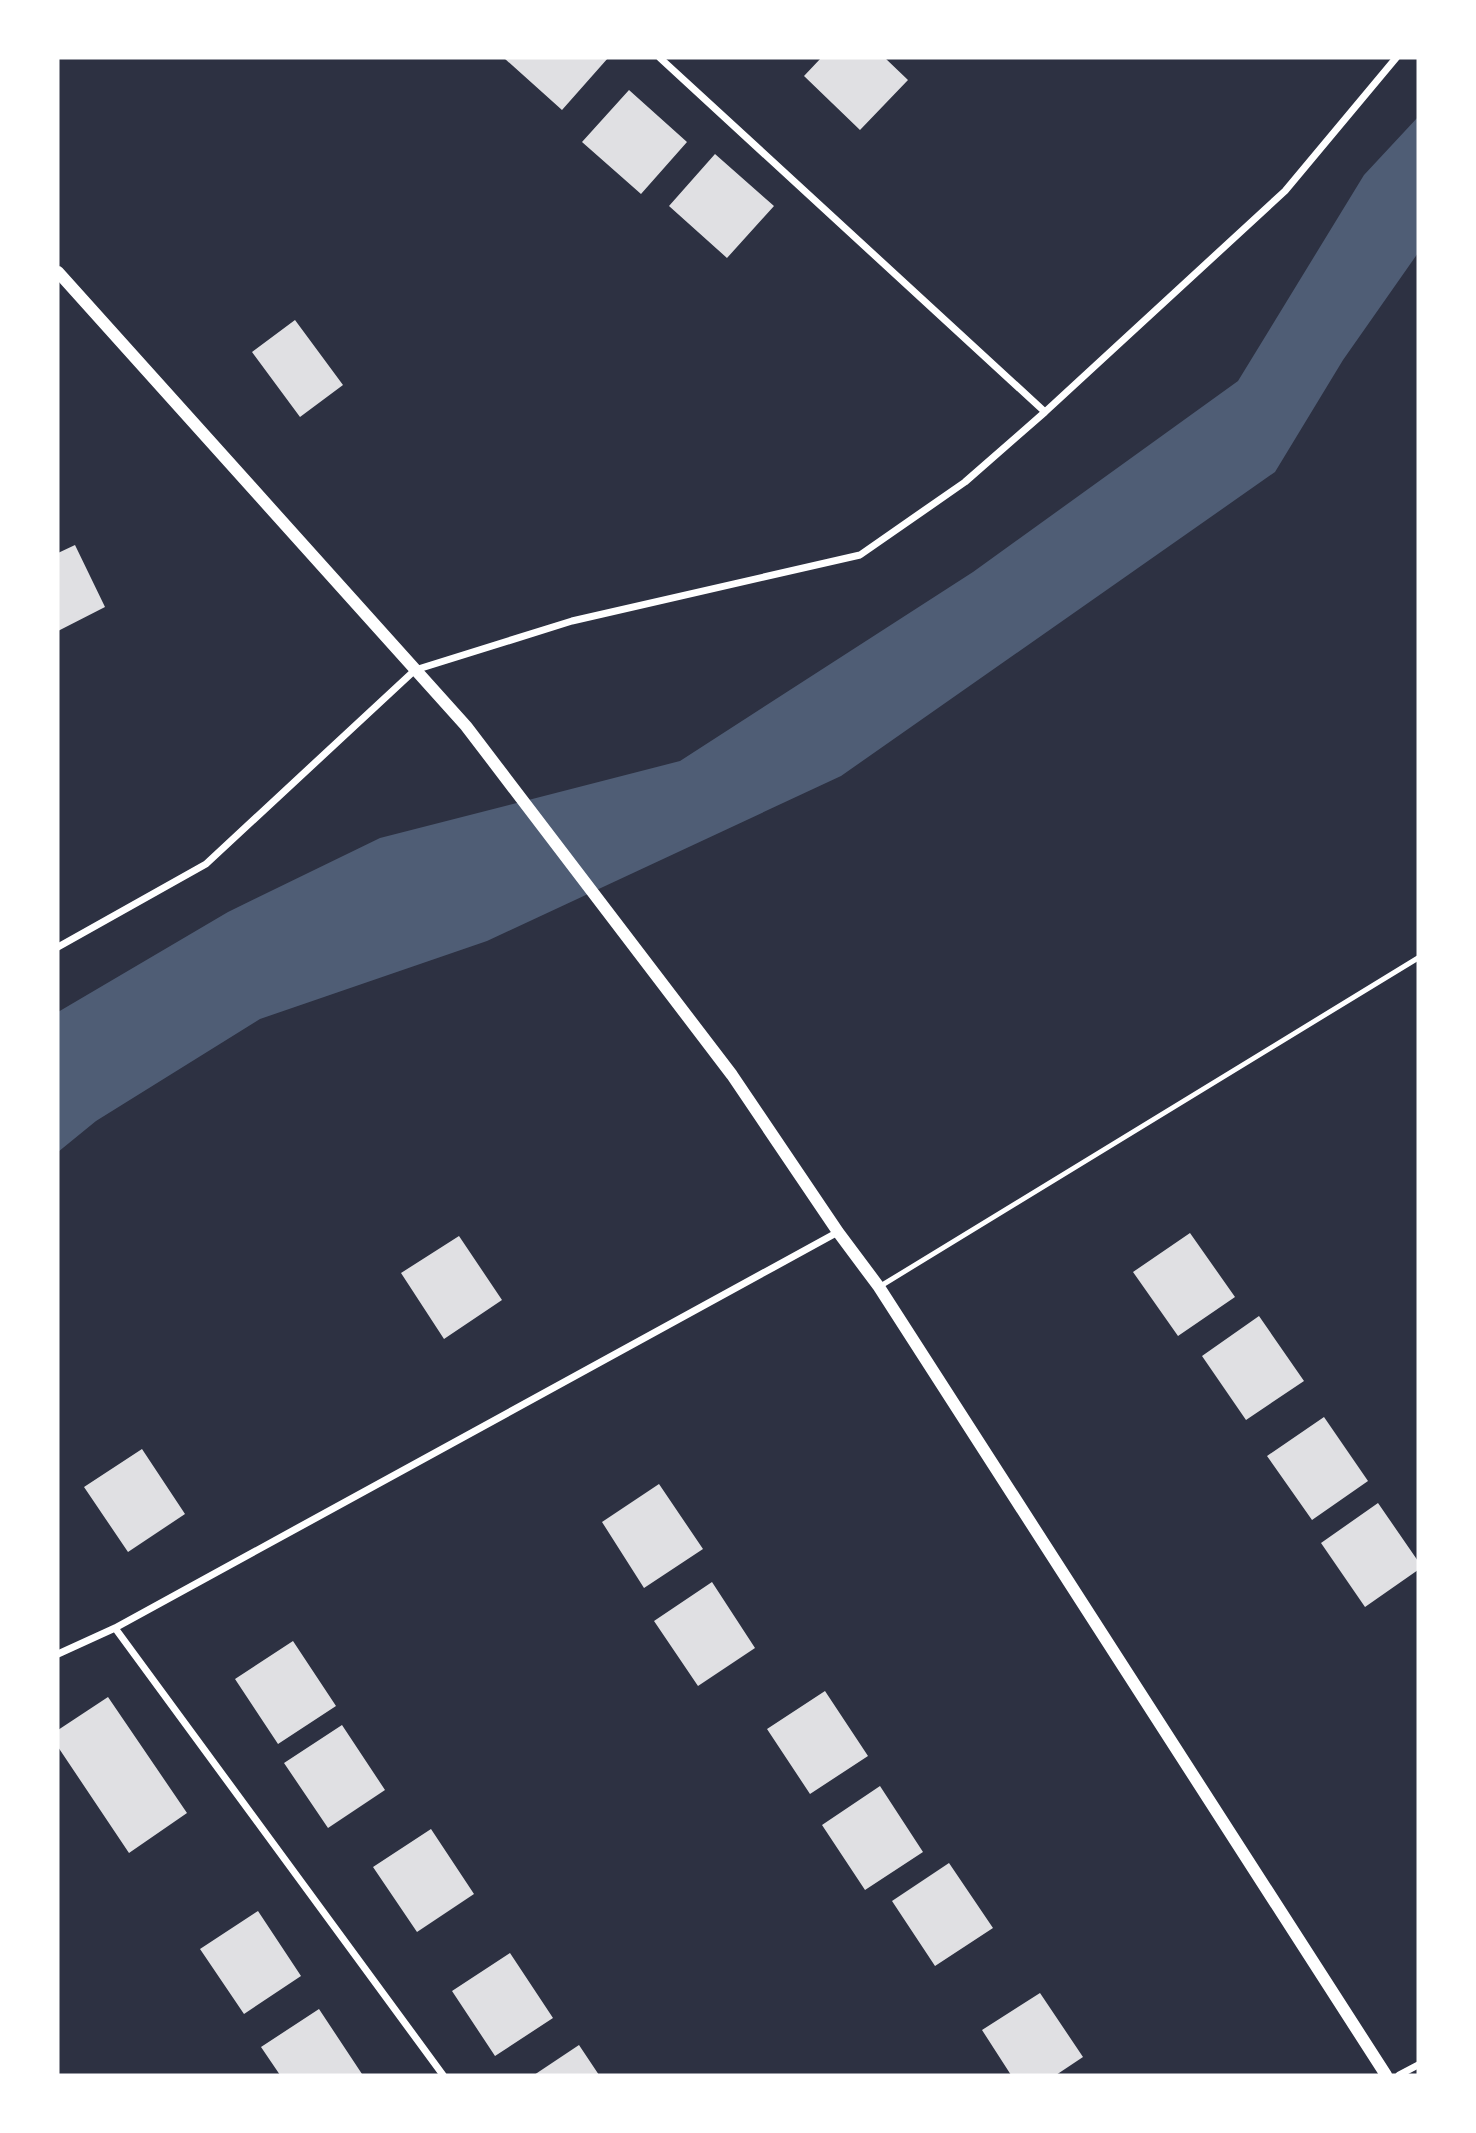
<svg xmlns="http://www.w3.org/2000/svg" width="1476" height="2133" font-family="'Titillium Web',sans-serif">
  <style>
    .water { fill: #4f5d75 }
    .building { fill: #e0e0e3 }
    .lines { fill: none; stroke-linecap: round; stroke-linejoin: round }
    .service { stroke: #fff; stroke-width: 5 }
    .minor { stroke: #fff; stroke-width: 7 }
    .tertiary { stroke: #fff; stroke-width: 12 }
  </style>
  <rect width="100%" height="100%" fill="#2d3142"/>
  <path class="water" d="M1418,117V253L1343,360L1275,472L841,776L487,941L260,1019L96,1121L58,1152V1012L228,912L380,838L680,761L973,572L1238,381L1364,175Z"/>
  <path class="building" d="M504,58H608L562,110Z
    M821,58H885L908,80L860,130L804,76Z
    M629,90L687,142L641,194L582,142Z
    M715,154L774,206L727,258L669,206Z
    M295,320L343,385L300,417L252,352Z
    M75,545L105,607L58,631V553Z
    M1190,1233L1235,1297L1178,1336L1133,1272Z
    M459,1236L502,1300L444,1339L401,1273Z
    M1259,1316L1304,1381L1246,1420L1202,1356Z
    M1324,1417L1368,1481L1312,1520L1267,1456Z
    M142,1449L185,1514L128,1552L84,1487Z
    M659,1484L703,1549L644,1588L602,1522Z
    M1378,1503L1418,1561V1570L1365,1607L1321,1543Z
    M712,1582L755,1648L698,1686L654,1621Z
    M293,1641L336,1706L278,1744L235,1679Z
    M825,1691L868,1756L810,1794L767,1729Z
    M108,1697L187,1813L129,1853L58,1747V1730Z
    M342,1725L385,1790L328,1828L284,1763Z
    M880,1786L923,1852L865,1890L822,1825Z
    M431,1829L474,1894L417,1932L373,1867Z
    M949,1863L993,1928L935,1966L892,1901Z
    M258,1911L301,1976L244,2014L200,1949Z
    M510,1953L553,2018L495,2056L452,1991Z
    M1040,1993L1083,2057L1056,2075H1011L982,2030Z
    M319,2009L362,2074L359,2075H280L261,2047Z
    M579,2045L599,2075H534Z"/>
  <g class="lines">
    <path class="service" d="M879,1287L1418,958"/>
    <path class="minor" d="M660,58L1045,412
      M58,947L206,864L415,670L572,621L860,555L965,482L1045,412L1285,191L1396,58
      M115,1628L443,2075
      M58,1654L115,1628L838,1232
      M1399,2075L1418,2065"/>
    <path class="tertiary" d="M58,272L466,726L732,1075L838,1232L879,1287L1386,2075"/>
  </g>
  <rect width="1476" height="2133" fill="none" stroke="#ffffff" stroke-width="119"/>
</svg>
